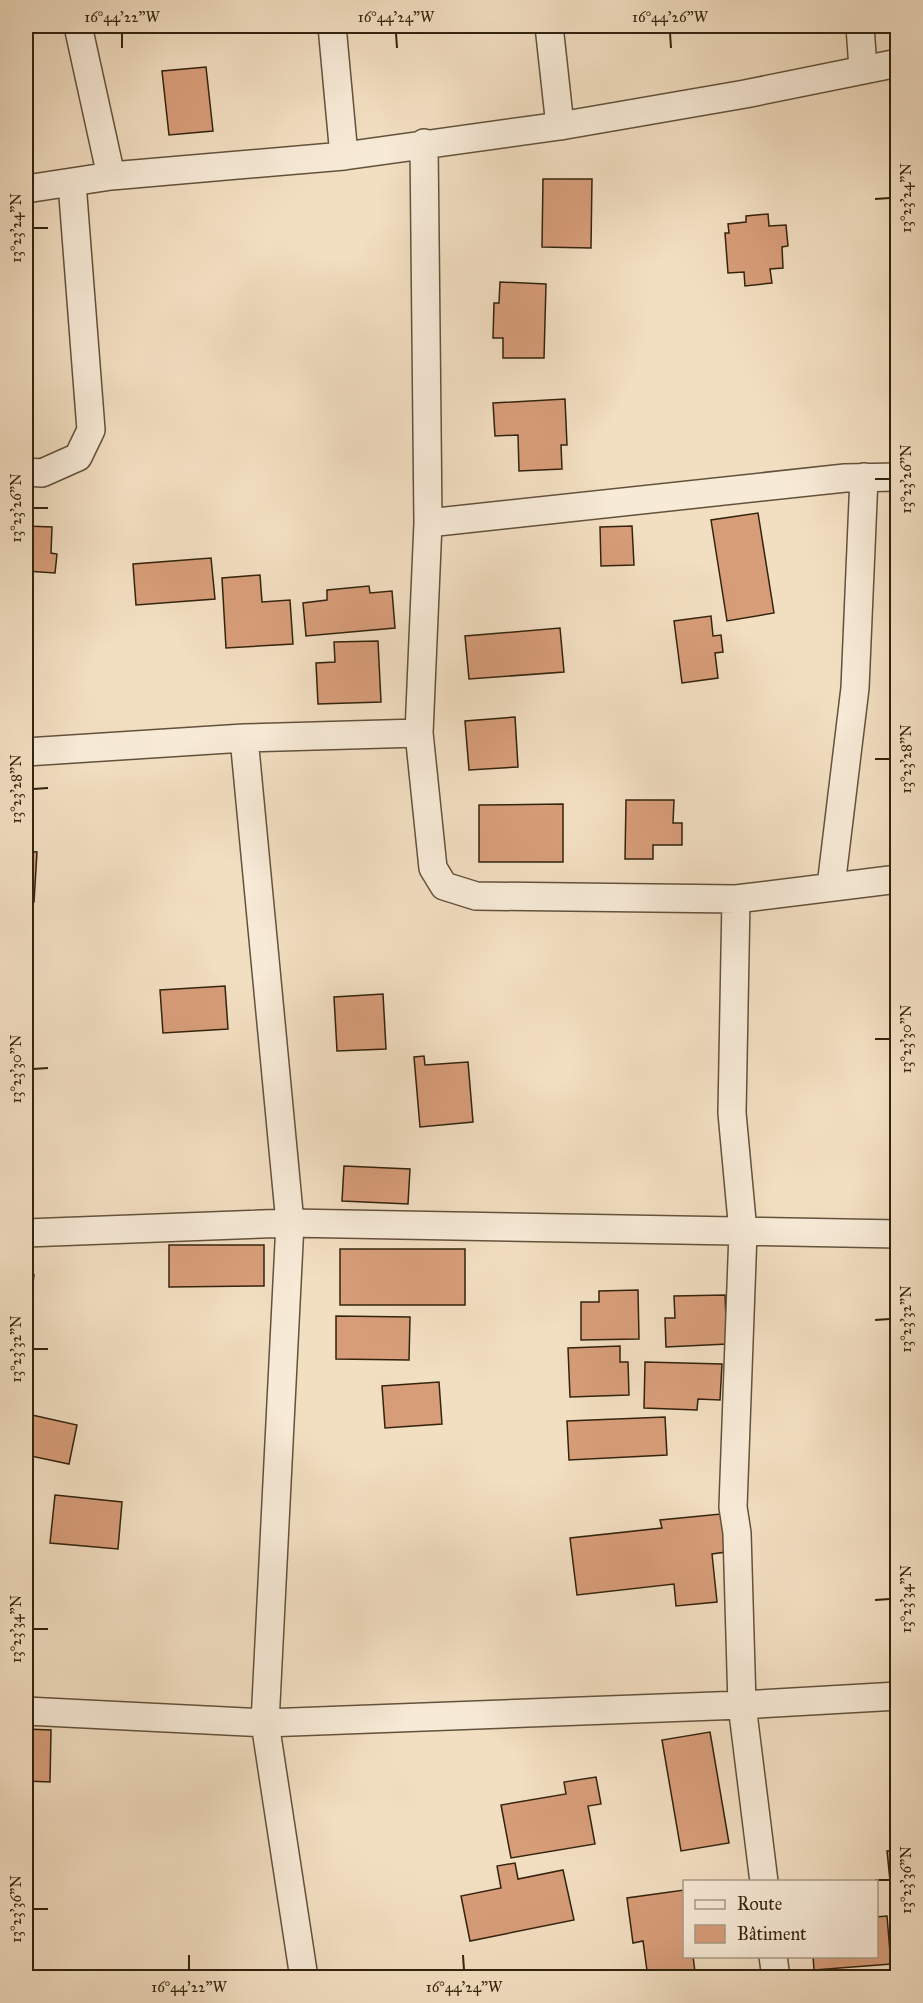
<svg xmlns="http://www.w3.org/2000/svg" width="923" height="2003" font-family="'IM FELL Great Primer',serif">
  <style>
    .building { fill: #d79d79; stroke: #33230e; stroke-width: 1.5 }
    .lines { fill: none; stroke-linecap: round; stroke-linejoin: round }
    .street-casing { stroke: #63523b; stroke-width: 30 }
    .street { stroke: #f7ead7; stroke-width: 27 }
    .ticks { fill: none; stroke: #33230e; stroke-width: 2 }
    .neatline { fill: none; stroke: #33230e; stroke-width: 2 }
    .ticks-label { font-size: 15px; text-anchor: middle; fill: #33230e }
  </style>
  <rect width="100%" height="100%" fill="#f2dec1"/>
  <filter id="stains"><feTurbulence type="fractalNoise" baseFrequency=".00333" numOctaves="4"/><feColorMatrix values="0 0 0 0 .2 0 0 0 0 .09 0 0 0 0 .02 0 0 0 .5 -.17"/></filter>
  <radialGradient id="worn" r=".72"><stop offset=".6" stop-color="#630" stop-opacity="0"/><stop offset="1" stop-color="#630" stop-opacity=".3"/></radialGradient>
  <path class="building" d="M206,67L213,131L169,135L162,71Z
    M898,161V203L895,204L890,162Z
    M543,179H592L591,248L542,247Z
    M768,214L769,226L786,225L788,246L782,247L783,268L770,269L772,283L745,286L744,272L728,273L725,233H729L728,224L746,222V216Z
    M500,282L546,284L544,358H503V338H493L494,303H499Z
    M565,399L567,445H561L562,469L519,471L518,435L495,436L493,403Z
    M758,513L774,613L727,621L711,520Z
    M26,526L52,527L51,553L57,554L55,573L26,571Z
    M632,526L634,565L601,566L600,527Z
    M211,558L215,599L136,605L133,564Z
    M260,575L262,602L290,600L293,644L226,648L222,578Z
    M369,586L370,593L392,591L395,628L306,636L303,603L327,600V590Z
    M711,616L713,636L721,635L723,652L715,653L718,678L682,683L674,621Z
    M560,628L564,672L469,679L465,636Z
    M378,641L381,702L318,704L316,663L335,662L334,642Z
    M515,717L518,767L469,770L465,721Z
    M626,800H674L673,823H682V845H653V859H625Z
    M563,804V862H479V805Z
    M26,851L37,852L34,902L26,901Z
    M225,986L228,1029L163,1033L160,990Z
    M383,994L386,1049L337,1051L334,997Z
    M424,1056L425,1065L468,1062L473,1122L420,1127L414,1057Z
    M344,1166L410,1169L408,1204L342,1201Z
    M169,1245H264V1286L169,1287Z
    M340,1249H465V1305H340Z
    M26,1274L34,1275L28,1320H26Z
    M638,1290L639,1339L581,1340V1302H599V1291Z
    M725,1295L727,1344L666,1347L665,1318H675L674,1296Z
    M336,1316L410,1317L409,1360L336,1359Z
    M620,1346V1362H628L629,1395L570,1397L568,1348Z
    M645,1362L722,1364L720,1400L698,1399L697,1410L644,1408Z
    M439,1382L442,1424L385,1428L382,1386Z
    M32,1415L77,1425L69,1464L26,1455Z
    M665,1417L667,1455L569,1460L567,1421Z
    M55,1495L122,1502L118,1549L50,1543Z
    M721,1514L726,1552L712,1554L717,1602L676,1606L674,1584L577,1595L570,1538L662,1528L660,1520Z
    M26,1550L33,1551L29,1601H26Z
    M26,1729L51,1730L50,1782L26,1781Z
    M710,1732L729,1843L681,1851L662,1740Z
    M596,1777L601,1804L588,1806L595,1844L511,1858L501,1805L566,1794L564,1782Z
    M898,1850V1929L895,1930L887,1851Z
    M515,1863L518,1879L563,1870L574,1920L470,1941L461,1896L501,1888L497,1866Z
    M684,1890V1956H693L695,1972L648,1978L643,1941L633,1943L627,1898Z
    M887,1916L891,1964L814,1970L813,1956H876V1917Z"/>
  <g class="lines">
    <defs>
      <path id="street" d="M78,26L111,176
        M332,26L344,156
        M549,26L560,126
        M860,26L863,69
        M424,143L428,523L419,733L433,868L444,886L476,896L736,899L898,879
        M26,189L111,176L344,156L560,126L745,94L898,63
        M26,472L42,473L78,457L91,430L72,183
        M428,523L845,478L898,477
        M244,738L290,1223L265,1723L304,1978
        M26,752L244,738L419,733
        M831,886L855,688L864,477
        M736,899L732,1113L743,1232L733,1507L737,1533L742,1705L764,1882
        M26,1233L290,1223L898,1234
        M26,1711L265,1723L742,1705L898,1696
        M773,1956L776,1978"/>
    </defs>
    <use href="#street" class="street-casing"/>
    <use href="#street" class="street"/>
  </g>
  <path class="ticks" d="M122,33V48M396,33L397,48M670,33L671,48M875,199L890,198M33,228H48M875,479H890M33,508H48M875,759H890M33,789L48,788M875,1039H890M33,1069L48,1068M875,1320L890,1319M33,1349H48M875,1600L890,1599M33,1629H48M875,1880H890M33,1909H48M189,1955V1970M463,1955L464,1970"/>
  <rect width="923" height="2003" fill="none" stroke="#f2dec1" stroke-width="66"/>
  <rect x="683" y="1880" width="195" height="78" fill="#f7ead7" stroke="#a99a87" stroke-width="1.5"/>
  <rect x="695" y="1900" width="30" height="9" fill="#f7ead7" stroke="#a99a87" stroke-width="1.5"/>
  <text x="737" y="1910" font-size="18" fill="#33230e">Route</text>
  <rect x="695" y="1925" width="30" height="18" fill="#d79d79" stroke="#a99a87" stroke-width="1.5"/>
  <text x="737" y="1940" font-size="18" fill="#33230e">Bâtiment</text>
  <rect x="33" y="33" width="857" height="1937" class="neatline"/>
  <g class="ticks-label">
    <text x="122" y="22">16°44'22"W</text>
    <text x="396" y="22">16°44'24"W</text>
    <text x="670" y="22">16°44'26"W</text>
    <text transform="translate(906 198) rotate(-90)" y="5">13°23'24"N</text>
    <text transform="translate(16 228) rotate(-90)" y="5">13°23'24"N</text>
    <text transform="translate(906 479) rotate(-90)" y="5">13°23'26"N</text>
    <text transform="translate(16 508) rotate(-90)" y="5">13°23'26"N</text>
    <text transform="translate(906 759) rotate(-90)" y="5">13°23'28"N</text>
    <text transform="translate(16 789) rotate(-90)" y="5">13°23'28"N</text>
    <text transform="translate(906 1039) rotate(-90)" y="5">13°23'30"N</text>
    <text transform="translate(16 1069) rotate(-90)" y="5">13°23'30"N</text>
    <text transform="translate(906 1319) rotate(-90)" y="5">13°23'32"N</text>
    <text transform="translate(16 1349) rotate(-90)" y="5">13°23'32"N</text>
    <text transform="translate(906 1599) rotate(-90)" y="5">13°23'34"N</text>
    <text transform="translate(16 1629) rotate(-90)" y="5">13°23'34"N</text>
    <text transform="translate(906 1880) rotate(-90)" y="5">13°23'36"N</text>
    <text transform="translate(16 1909) rotate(-90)" y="5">13°23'36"N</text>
    <text x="189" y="1992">16°44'22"W</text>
    <text x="464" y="1992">16°44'24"W</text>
  </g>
  <rect width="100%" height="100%" filter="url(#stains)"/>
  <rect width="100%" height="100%" fill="url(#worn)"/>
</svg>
